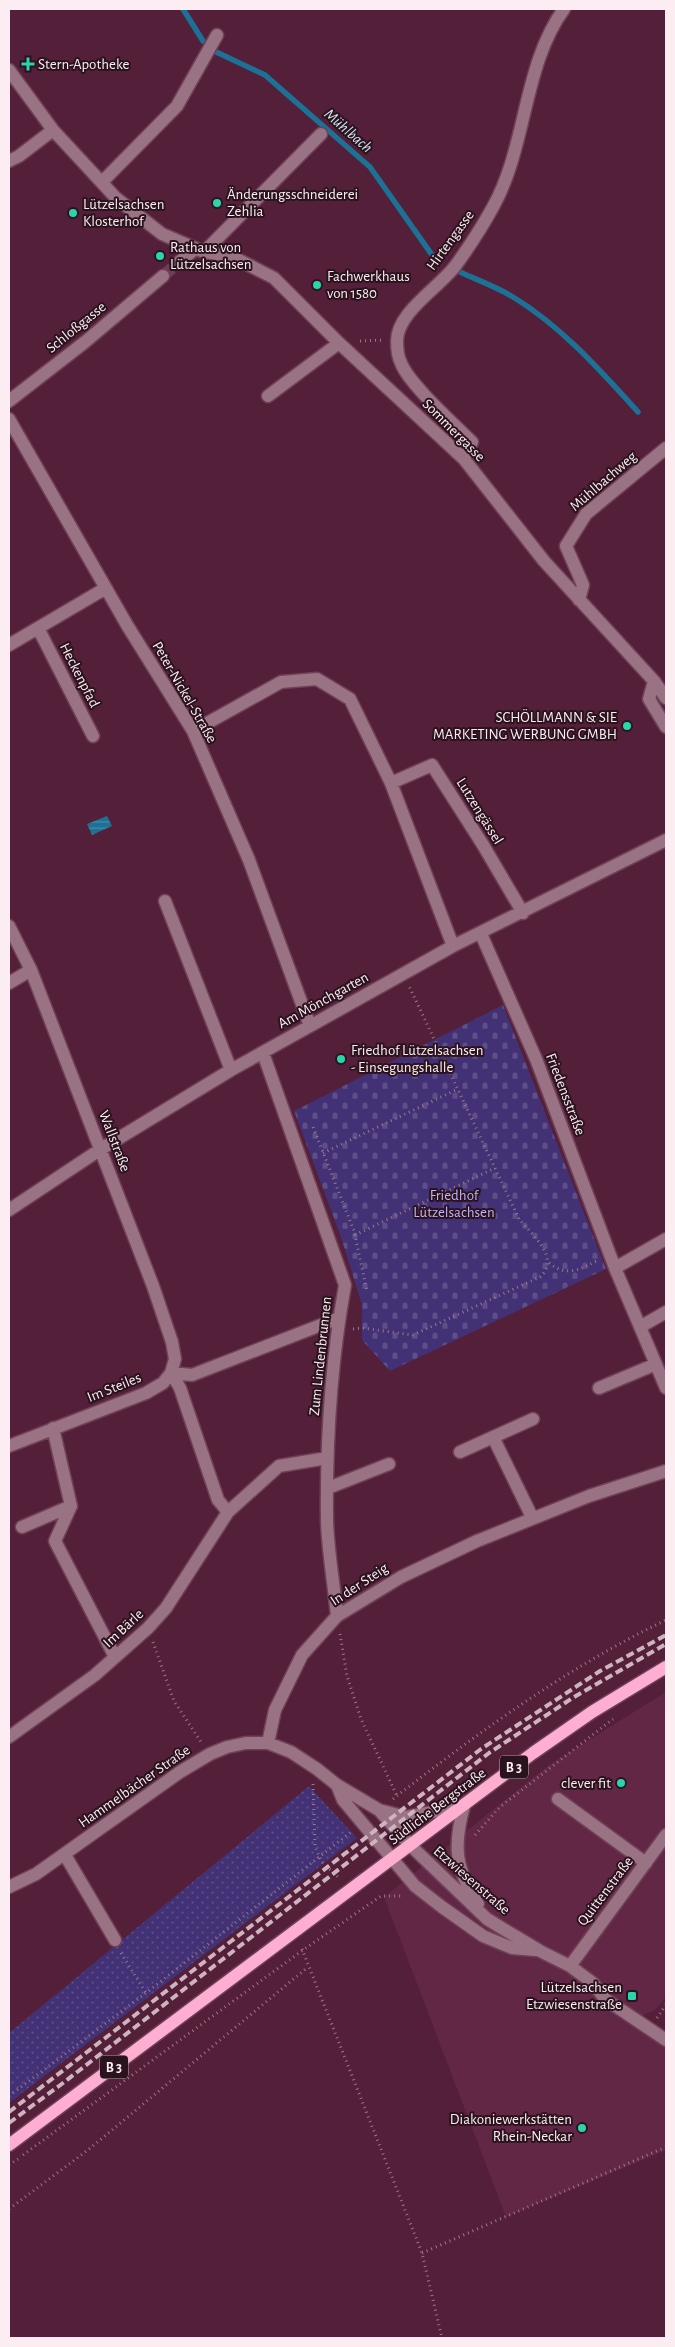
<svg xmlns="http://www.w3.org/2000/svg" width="675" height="2347" font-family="'Alegreya Sans',sans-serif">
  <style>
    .built { fill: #632746 }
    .grass { fill: url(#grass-dots) }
    .cemetery { fill: url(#cemetery-stones) }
    .water { fill: url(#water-rules) }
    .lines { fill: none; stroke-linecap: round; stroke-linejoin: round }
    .stream { stroke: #1c7195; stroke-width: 5.5 }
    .minor-tunnel { stroke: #6d3e55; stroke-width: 12; stroke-dasharray: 12 6; stroke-linecap: butt }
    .minor-casing { stroke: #6f4057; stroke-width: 15 }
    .major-casing { stroke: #6f4057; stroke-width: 15 }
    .path { stroke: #9b7788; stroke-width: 3; stroke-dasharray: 1 4; stroke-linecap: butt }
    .minor { stroke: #997283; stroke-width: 12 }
    .major { stroke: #fdaed1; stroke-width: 12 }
    .rail { stroke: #cdb4bf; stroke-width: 4; stroke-dasharray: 8 4; stroke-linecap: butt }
    .poi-dot { fill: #2ad5ac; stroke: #2b131e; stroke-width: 2 }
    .labels { text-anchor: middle; stroke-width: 4; stroke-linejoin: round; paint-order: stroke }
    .shield { fill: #2b131e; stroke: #bdacb2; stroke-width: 1 }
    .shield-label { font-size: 14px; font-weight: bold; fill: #fbedf2 }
    .poi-label { font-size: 15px; fill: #fbedf2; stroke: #2b131e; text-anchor: start }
    .street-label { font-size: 15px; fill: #fbedf2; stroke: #2b131e }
    .park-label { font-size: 15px; fill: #bfb4f4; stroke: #2b131e }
    .water-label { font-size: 16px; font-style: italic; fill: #cfe6f2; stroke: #2b131e }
  </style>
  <defs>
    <pattern id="grass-dots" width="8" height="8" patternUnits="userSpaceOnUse" patternTransform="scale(1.25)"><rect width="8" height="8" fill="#423175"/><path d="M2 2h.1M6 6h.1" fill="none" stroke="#5e4f89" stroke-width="1.8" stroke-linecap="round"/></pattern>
    <pattern id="cemetery-stones" width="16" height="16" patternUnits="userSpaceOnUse" patternTransform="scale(1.25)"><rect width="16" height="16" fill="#423175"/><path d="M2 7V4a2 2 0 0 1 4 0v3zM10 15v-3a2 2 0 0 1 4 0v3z" fill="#5e4f89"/></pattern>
    <pattern id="water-rules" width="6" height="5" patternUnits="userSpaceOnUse" patternTransform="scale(1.25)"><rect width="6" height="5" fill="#1c7195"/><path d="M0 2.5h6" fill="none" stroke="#498ca9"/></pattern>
  </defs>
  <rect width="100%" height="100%" fill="#541f39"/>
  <path class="built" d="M666,1692V1997L654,2011L640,2016L666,2035V2150L506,2217L384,1897L549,1765Z"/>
  <path class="grass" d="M309,1786L357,1838L9,2103V2033Z"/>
  <path class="cemetery" d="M503,1005L606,1269L390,1371L362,1340V1305L341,1237L294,1111Z"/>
  <path class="water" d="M107,816L112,826L92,835L87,824Z"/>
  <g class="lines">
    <path class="stream" d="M183,9L203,41
      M212,50L265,75L370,167L437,262
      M460,272C477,280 497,287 513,297C561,326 600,370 638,412"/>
    <path class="minor-tunnel" d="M163,276L178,263"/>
    <defs>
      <path id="minor" d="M9,70L53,130L116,198L162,234L204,252L231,256L274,278L339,343L464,459L544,561L654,681L666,698
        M9,161L19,156L53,130
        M102,182L177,106L217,35
        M204,252L321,134
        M178,263L195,249
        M268,396L339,343
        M9,401L85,342L163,276
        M9,419L127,625L193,731L249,860L310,1026
        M464,459L472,442C454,424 409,384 401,363C398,357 397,348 397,341C397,312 440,287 456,265C469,247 482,227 493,207C527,146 523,65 564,9
        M579,600L583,585L566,546L586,514L666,448
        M38,628L93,736
        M9,645L106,588
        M654,681L649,699L666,727
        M193,731L281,682L317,679L350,699L391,783L453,946
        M391,783L432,765L483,845L523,913
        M165,901L231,1070
        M9,926L31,970L153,1286L172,1342L175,1359L171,1373L180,1388L218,1500L228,1512
        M481,934L536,1059L615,1268L666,1388
        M9,983L31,970
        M263,1053L345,1285C331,1362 326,1443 327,1521C328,1552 334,1585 337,1616
        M9,1210L101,1149L231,1070L310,1026L453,946L666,840
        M615,1268L666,1239
        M640,1327L666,1312
        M599,1388L656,1364
        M53,1428L71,1506L55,1541L115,1657
        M493,1437L532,1517
        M9,1446L146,1393L163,1383L171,1373L192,1375L339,1318
        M460,1452L533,1419
        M328,1488L389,1464
        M22,1527L71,1506
        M9,1737L95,1675L148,1628L166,1608L228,1512L279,1466L327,1458
        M268,1743L275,1710L302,1655L337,1616L401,1577L477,1541L589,1496L666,1471
        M337,1785L343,1800L415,1886L442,1907L483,1936L512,1948L535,1950
        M558,1799L646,1863
        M379,1810L406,1817L464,1806C453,1846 455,1868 478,1904
        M65,1855L115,1940
        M9,1887L36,1874L180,1772L210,1754L227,1747L246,1743H268L291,1752L317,1769L337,1785L379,1810L411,1846L487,1919L540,1951L570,1966L593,1983L605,1999L666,2040
        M570,1966L666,1835"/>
      <path id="major" d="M9,2145L533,1753L592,1712L666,1667"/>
    </defs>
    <use href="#minor" class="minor-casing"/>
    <use href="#major" class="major-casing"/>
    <path class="path" d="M360,341L384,340
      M313,1127L354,1231L367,1291
      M323,1153L458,1089
      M355,1235L495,1168
      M549,1263C567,1277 579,1270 598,1260
      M353,1329L362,1328L413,1335L540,1277C561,1258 532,1235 519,1219L409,986
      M340,1634L347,1676L361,1719L397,1796
      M153,1642L174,1701L201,1742
      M313,1784L315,1847L322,1862L340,1879
      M393,1799C479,1732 568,1667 666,1620
      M475,1835L500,1807L613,1719
      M302,1949L422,2253L442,2338
      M121,1953L146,1993
      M657,2018L666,2005
      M9,2096L146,1993L351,1832
      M23,2155L303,1950L381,1896H403
      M9,2165L18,2159
      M9,2209L88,2150L308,1967
      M422,2253L666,2147"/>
    <use href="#minor" class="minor"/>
    <use href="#major" class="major"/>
    <path class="rail" d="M9,2112L481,1749L600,1671L666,1635
      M9,2123L63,2083L489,1753L574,1697L666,1644"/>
  </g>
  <g class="poi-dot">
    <path d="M25.5 56.5h5v5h5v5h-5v5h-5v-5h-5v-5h5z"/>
    <circle cx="217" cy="203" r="5"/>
    <circle cx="73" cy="213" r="5"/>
    <circle cx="160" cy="256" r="5"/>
    <circle cx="317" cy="285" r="5"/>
    <circle cx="627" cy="726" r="5"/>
    <circle cx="341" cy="1059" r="5"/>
    <circle cx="621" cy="1783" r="5"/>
    <rect x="627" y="1991" width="10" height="10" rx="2.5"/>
    <circle cx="582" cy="2128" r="5"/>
  </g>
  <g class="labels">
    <g class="shield">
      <rect x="500" y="1755.5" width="28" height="23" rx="4"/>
      <rect x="100" y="2055.5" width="28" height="23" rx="4"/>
    </g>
    <g class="shield-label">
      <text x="514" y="1772">B 3</text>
      <text x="114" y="2072">B 3</text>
    </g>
    <g class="poi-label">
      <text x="38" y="69">Stern-Apotheke</text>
      <text x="227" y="199">Änderungsschneiderei<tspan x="227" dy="17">Zehlia</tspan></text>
      <text x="83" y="209">Lützelsachsen<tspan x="83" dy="17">Klosterhof</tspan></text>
      <text x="170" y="252">Rathaus von<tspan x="170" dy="17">Lützelsachsen</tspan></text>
      <text x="327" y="281">Fachwerkhaus<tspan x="327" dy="17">von 1580</tspan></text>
      <text x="617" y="722" text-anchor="end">SCHÖLLMANN &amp; SIE<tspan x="617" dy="17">MARKETING WERBUNG GMBH</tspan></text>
      <text x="351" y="1055">Friedhof Lützelsachsen<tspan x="351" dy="17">- Einsegungshalle</tspan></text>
      <text x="611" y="1788" text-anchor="end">clever fit</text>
      <text x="622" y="1992" text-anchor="end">Lützelsachsen<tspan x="622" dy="17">Etzwiesenstraße</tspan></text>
      <text x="572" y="2124" text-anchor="end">Diakoniewerkstätten<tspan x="572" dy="17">Rhein-Neckar</tspan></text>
    </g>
    <g class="street-label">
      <text transform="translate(450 240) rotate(-54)" y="5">Hirtengasse</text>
      <text transform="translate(76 327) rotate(-39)" y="5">Schloßgasse</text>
      <text transform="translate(454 430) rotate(45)" y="5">Sommergasse</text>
      <text transform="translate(603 481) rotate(-41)" y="5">Mühlbachweg</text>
      <text transform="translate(80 675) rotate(63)" y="5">Heckenpfad</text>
      <text transform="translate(185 692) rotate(60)" y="5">Peter-Nickel-Straße</text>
      <text transform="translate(480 811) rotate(58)" y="5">Lutzengässel</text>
      <text transform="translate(323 1000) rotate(-29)" y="5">Am Mönchgarten</text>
      <text transform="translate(566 1094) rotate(69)" y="5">Friedensstraße</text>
      <text transform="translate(115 1141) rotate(69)" y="5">Wallstraße</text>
      <text transform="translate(320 1356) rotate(-84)" y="5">Zum Lindenbrunnen</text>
      <text transform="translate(114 1387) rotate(-22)" y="5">Im Steiles</text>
      <text transform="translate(359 1584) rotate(-33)" y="5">In der Steig</text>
      <text transform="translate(123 1628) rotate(-43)" y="5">Im Bärle</text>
      <text transform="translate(134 1786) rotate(-35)" y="5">Hammelbächer Straße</text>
      <text transform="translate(437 1806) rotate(-37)" y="5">Südliche Bergstraße</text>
      <text transform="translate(472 1880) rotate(41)" y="5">Etzwiesenstraße</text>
      <text transform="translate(605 1891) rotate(-53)" y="5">Quittenstraße</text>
    </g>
    <g class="park-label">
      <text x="454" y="1200">Friedhof<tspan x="454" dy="17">Lützelsachsen</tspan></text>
    </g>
    <g class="water-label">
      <text transform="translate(349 130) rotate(41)" y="6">Mühlbach</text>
    </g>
  </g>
  <rect width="675" height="2347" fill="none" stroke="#fbedf2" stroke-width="20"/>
</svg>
